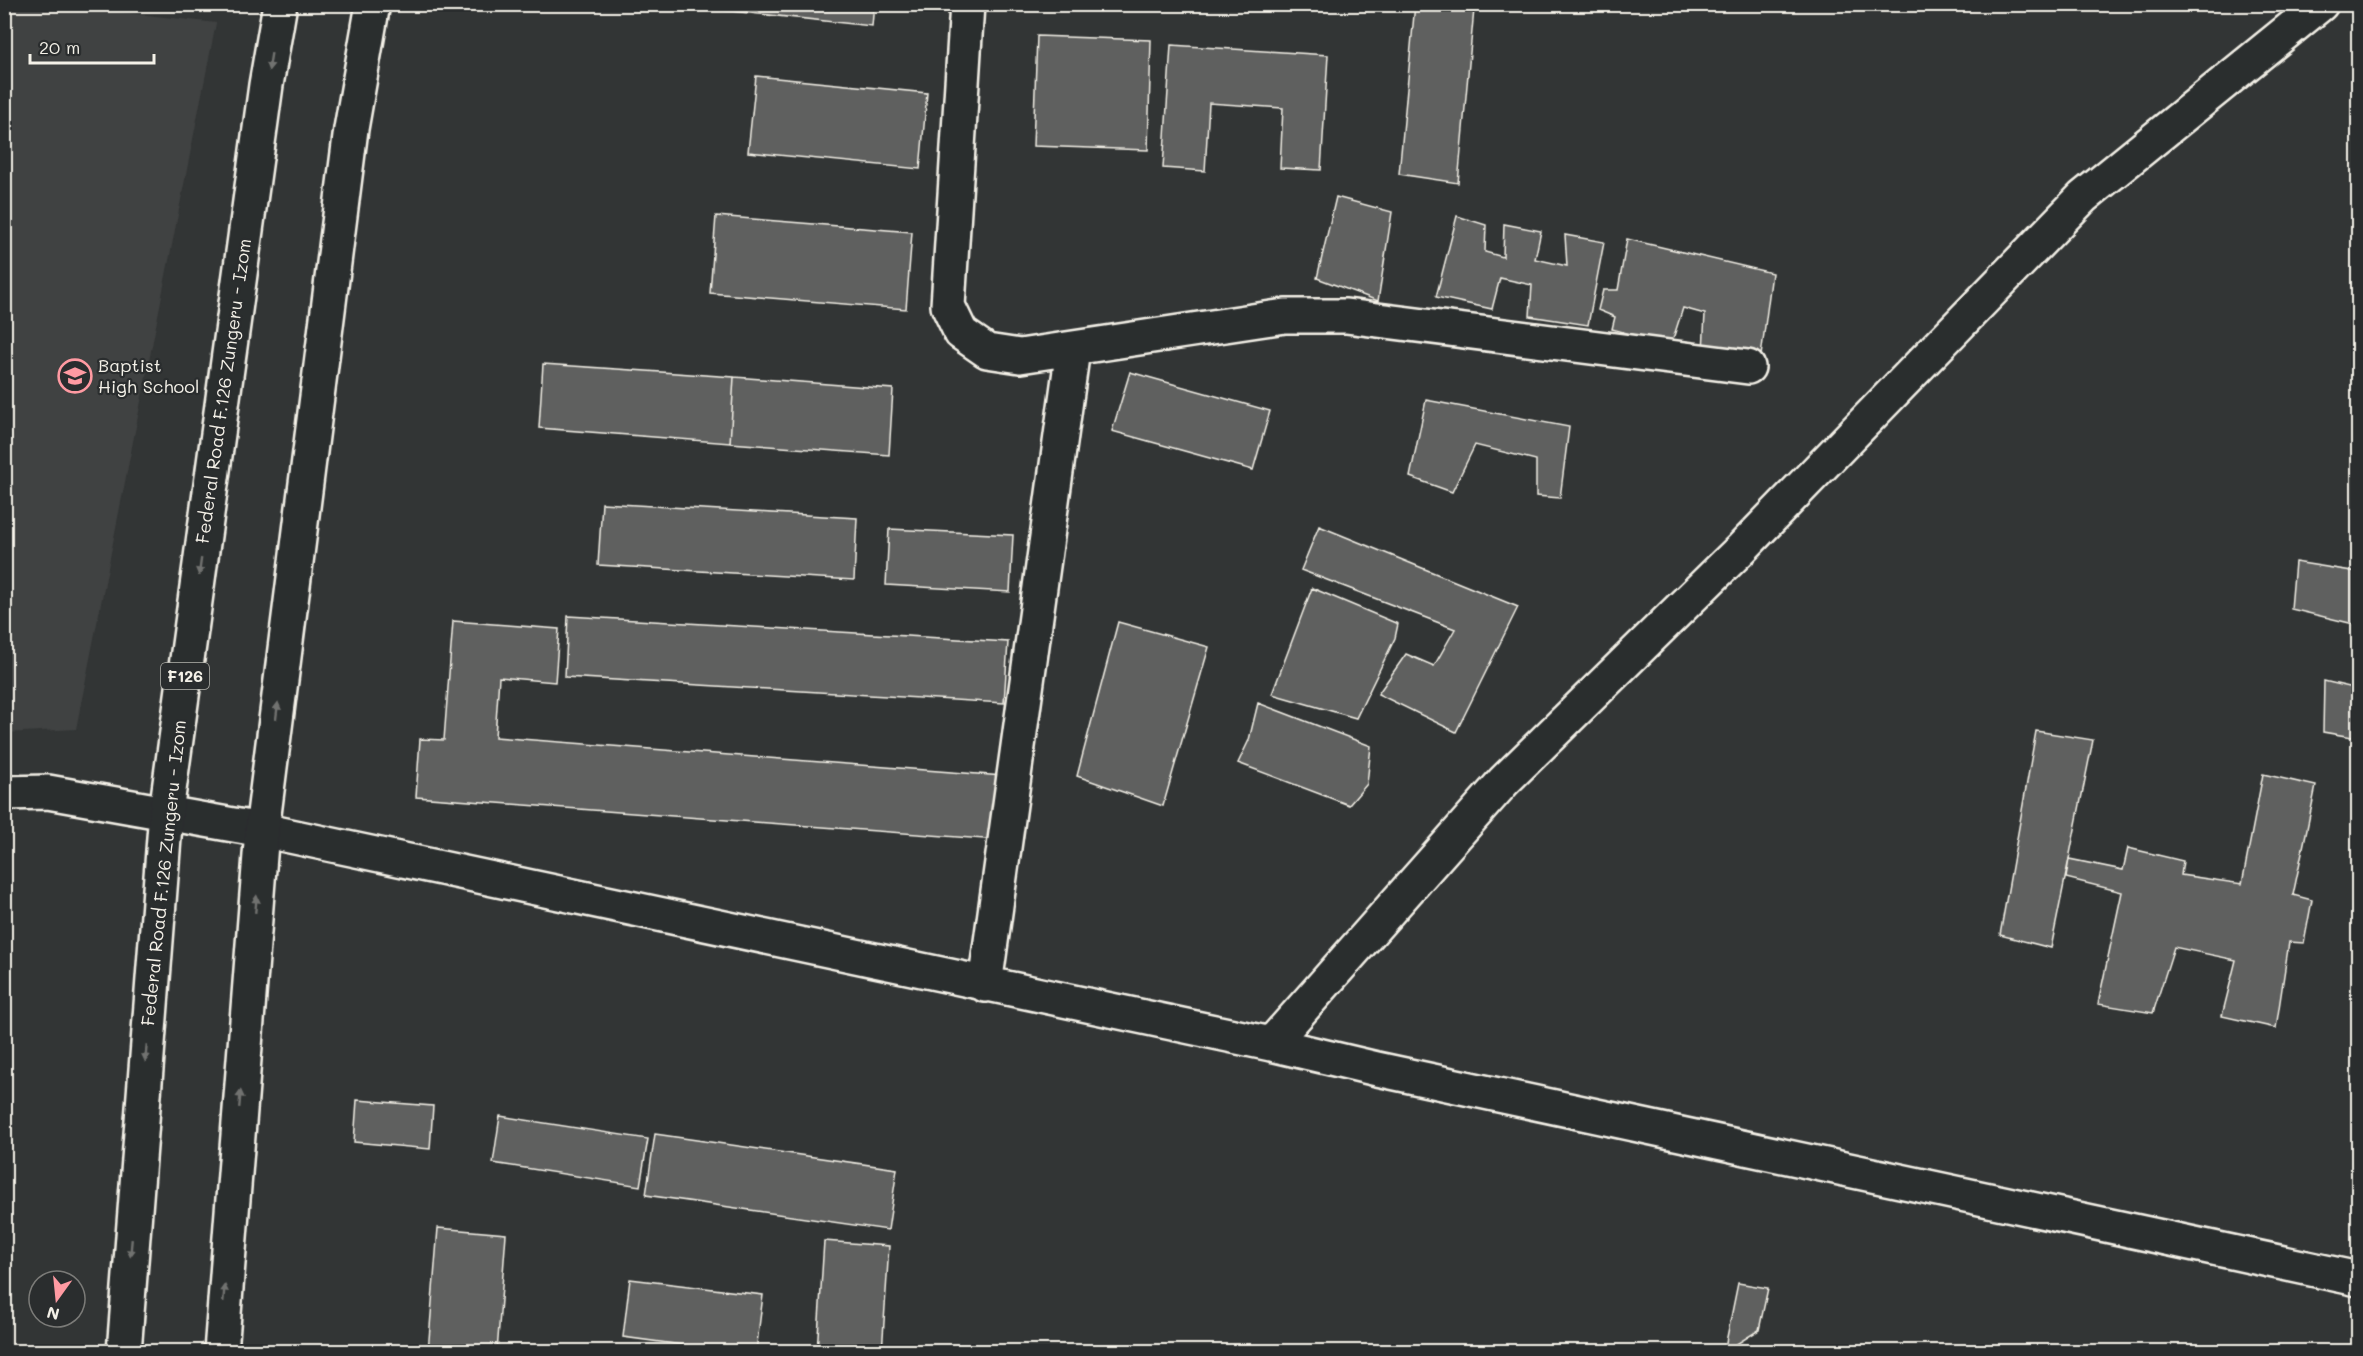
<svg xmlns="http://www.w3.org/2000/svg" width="2363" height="1356" font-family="Mali,sans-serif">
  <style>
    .built { fill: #404242 }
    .building { fill: #5f605f; stroke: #f4f1e8; stroke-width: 1.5 }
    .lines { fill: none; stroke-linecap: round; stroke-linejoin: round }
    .minor-casing { stroke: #f4f1e8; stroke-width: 38 }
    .primary-casing { stroke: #f4f1e8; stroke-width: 38 }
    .minor { stroke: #2a2d2e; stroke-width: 33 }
    .primary { stroke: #2a2d2e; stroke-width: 33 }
    .oneway { fill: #71726f }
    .labels { text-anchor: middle; stroke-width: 4.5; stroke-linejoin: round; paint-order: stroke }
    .shield { fill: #2a2d2e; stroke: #b7b6b0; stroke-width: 1.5 }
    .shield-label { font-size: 16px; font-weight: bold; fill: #f4f1e8 }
    .poi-label { font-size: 18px; fill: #f4f1e8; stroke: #2a2d2e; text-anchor: start }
    .street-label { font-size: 18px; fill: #f4f1e8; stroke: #2a2d2e }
  </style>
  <rect width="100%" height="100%" fill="#323535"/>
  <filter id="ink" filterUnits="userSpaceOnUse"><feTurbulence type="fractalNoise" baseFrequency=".0167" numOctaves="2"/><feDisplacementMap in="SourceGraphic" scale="12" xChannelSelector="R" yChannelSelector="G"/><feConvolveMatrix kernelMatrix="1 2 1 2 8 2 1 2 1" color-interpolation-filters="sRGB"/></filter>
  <g filter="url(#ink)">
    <path class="built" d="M5,4L59,5L216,23L76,729L5,733Z"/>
    <path class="building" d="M664,4H874L872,26Z
      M1415,4H1457L1474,9L1458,183L1399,174Z
      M1037,36L1151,40L1148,150L1033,146Z
      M1171,45L1328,55L1321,170L1280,168L1283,108L1209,103L1205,171L1163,168Z
      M756,76L927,93L920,169L748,152Z
      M1336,197L1392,212L1378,301L1317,278Z
      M716,216L912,232L906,309L710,293Z
      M1457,216L1486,225L1485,252L1503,257L1504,224L1541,231L1535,259L1567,266L1565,235L1604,242L1588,325L1530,316L1532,285L1500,278L1492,309L1436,297Z
      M1627,239L1772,273L1761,356L1703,351L1705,314L1683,308L1671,345L1612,329L1615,317L1598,310L1603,290H1618Z
      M543,364L734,377L730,443L539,428Z
      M1130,372L1270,411L1253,470L1112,431Z
      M734,377L893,389L889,455L730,443Z
      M1426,400L1569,427L1560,498L1536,496V460L1475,445L1452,492L1410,477Z
      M602,503L857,518L854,580L598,565Z
      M1319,526L1518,607L1456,732L1378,694L1406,654L1434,666L1455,629L1301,570Z
      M889,529L1013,535L1010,592L886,585Z
      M2295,562L2358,572V625L2291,609Z
      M1312,588L1398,624L1395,638L1356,718L1272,694Z
      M568,616L1008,642L1004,703L565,677Z
      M453,621L559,629L555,682L499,677L495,737L1003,776L998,840L416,797L420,739L444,740Z
      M1118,622L1209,647L1163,806L1077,776Z
      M2324,681L2358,689V738L2323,732Z
      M1258,703L1371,746L1367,784L1349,805L1238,763L1249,740Z
      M2036,731L2093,740L2051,948L2000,935Z
      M2263,774L2316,786L2293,895L2312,900L2304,943L2289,942L2276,1028L2222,1016L2236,960L2174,947L2153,1013L2098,1004L2122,892L2066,878L2069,859L2123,870L2128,848L2183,861L2181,875L2242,884Z
      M357,1100L433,1106L430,1149L354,1142Z
      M500,1116L648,1139L640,1186L493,1163Z
      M655,1134L897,1169L888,1230L646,1195Z
      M438,1228L506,1234L497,1352H428Z
      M824,1241L889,1246L882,1352H817Z
      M630,1279L763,1295L756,1352H735L623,1337Z
      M1738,1283L1768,1288L1759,1330L1724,1352Z"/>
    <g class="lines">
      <defs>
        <path id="minor" d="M967,4L948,306L961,333L987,351L1020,356L1285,316H1346L1748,367
          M4,793L48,792L262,830L1271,1044L1377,1069L2358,1279
          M985,985L1073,349
          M1271,1044L1504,781L1742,548L2083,197L2321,4"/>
        <path id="primary" d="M124,1352L166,812L266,85L280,4
          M221,1352L262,830L351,129L373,4"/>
      </defs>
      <use href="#minor" class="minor-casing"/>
      <use href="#primary" class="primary-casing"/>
      <use href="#minor" class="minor"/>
      <use href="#primary" class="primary"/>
    </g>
    <defs><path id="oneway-solid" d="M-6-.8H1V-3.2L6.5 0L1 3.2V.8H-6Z" transform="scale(1.5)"/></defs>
    <g class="oneway">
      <use href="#oneway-solid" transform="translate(270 62) rotate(99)"/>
      <use href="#oneway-solid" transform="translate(200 567) rotate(98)"/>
      <use href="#oneway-solid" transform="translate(277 711) rotate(-83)"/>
      <use href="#oneway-solid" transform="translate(256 904) rotate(-85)"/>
      <use href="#oneway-solid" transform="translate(146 1053) rotate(95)"/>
      <use href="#oneway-solid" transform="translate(240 1099) rotate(-85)"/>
      <use href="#oneway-solid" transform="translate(131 1248) rotate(95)"/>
      <use href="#oneway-solid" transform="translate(224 1293) rotate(-85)"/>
    </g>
  </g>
  <defs>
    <symbol id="school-ring" viewBox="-11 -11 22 22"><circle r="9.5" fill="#2a2d2e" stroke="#ff9aa2" stroke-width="1.5"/><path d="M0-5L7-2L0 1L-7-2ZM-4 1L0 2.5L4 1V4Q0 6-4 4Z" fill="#ff9aa2"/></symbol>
  </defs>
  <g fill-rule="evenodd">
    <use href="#school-ring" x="56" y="357" width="38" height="38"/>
  </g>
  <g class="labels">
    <rect class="shield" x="161" y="663" width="48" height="26" rx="4.5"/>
    <g class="shield-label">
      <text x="185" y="682">F126</text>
    </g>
    <g class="poi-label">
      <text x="98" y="372">Baptist<tspan x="98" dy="21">High School</tspan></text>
    </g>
    <g class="street-label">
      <text transform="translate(224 391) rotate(-82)" y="6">Federal Road F.126 Zungeru - Izom</text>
      <text transform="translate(164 873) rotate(-84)" y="6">Federal Road F.126 Zungeru - Izom</text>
    </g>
  </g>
  <rect width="2363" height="1356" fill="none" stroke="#2a2d2e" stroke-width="24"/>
  <rect x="12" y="12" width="2339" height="1332" fill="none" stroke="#f4f1e8" stroke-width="2" filter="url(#ink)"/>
  <g transform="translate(57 1299) rotate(195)"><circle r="28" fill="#2a2d2e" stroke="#7b7b78" stroke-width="1.5"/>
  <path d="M0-4.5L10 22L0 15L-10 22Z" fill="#ff9aa2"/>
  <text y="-9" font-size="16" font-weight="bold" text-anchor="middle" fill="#f4f1e8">N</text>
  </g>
  <path d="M30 54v9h124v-9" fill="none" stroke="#f4f1e8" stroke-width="3"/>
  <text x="39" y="54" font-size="18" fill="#f4f1e8" stroke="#2a2d2e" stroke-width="4.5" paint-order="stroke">20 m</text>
</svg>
